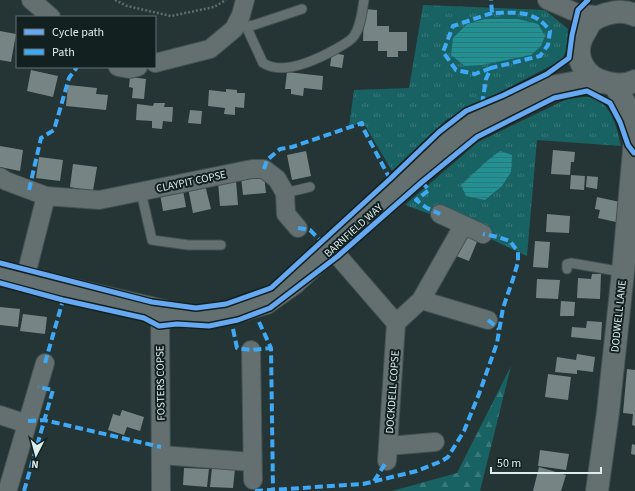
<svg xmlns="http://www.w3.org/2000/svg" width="635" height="491" font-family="'Source Sans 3',sans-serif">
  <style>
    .grass { fill: url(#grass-tufts) }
    .forest { fill: url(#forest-firs) }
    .water { fill: url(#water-rules) }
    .building { fill: #768484 }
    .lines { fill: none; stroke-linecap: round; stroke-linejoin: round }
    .service-casing { stroke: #435252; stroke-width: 11 }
    .minor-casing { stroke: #435252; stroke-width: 20 }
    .tertiary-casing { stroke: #435252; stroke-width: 24 }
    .path { stroke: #616c6c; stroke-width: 2.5; stroke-dasharray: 2 2; stroke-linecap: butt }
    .service { stroke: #647070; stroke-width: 9 }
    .minor { stroke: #647070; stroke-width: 18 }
    .tertiary { stroke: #647070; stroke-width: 22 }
    .quiet { stroke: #3fa9f5; stroke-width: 4; stroke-dasharray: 8 4; stroke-linecap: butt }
    .cycleway-casing { stroke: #132020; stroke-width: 8 }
    .cycleway { stroke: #66a8f1; stroke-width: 5 }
    .labels { text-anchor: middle; stroke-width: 4; stroke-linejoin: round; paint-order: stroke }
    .street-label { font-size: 11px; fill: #dceded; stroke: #132020 }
  </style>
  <defs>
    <pattern id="grass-tufts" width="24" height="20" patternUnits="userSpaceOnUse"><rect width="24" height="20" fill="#196264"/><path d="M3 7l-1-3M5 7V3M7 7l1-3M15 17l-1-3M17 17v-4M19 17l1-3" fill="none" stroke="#3a797a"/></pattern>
    <pattern id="forest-firs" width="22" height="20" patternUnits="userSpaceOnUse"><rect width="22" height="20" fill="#196264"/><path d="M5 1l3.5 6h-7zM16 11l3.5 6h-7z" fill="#3a797a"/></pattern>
    <pattern id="water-rules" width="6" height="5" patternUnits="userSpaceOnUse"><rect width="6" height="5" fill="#239193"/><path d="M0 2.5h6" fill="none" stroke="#2e7778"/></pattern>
  </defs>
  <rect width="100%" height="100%" fill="#253535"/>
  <path class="grass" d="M423,5L545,10L568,29L567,49L562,60L446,120L392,171L363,122L349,127L354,90L409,88Z
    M584,97C588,97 593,97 596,99C613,108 617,129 621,146L537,140L527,256L463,226L405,205L478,142L567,99Z"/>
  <path class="forest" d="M511,366L480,491H392L457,473Z"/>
  <path class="water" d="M485,19H518L538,24L545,36L541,46L531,55L481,65L465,66L451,55L453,38L467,24Z
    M500,151L512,155L511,172L502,186L485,200L466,196L461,185L487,161Z"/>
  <path class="building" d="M364,9L377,10V26H389V32H407V51H398V57H387V51H378V41H363Z
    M0,31L16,34L11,62L0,60Z
    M332,53L344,55L342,68L330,66Z
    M31,70L58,76L53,97L27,91Z
    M287,72L323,76L322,90L304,88L303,96L291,94V89H285Z
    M130,77L146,79L144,99L132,98L133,88L129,87Z
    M68,85L97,88L96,94L108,95L106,110L66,106Z
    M226,89L237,90V93H245L244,108L235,107V115L224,114L225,108L208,106L209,90L226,92Z
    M154,103H165L164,107H173L172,122L163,121L162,129L152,128V121L136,120L137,104L153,106Z
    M190,110L202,111L201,124L188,123Z
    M0,146L23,150L20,171L0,167Z
    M553,150L575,152L574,162H571L570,175L551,174Z
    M306,151L311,176L292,180L287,155Z
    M39,157L63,160L60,181L36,178Z
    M73,164L97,167L93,191L70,187Z
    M264,175L266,193L243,195L241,177Z
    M571,175L585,176L584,190L570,189Z
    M587,176L598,177L597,189L586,187Z
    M236,181L238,205L220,206L218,182Z
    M205,185L211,209L193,213L188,188Z
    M183,190L186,207L163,211L160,194Z
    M597,197L620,202L616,222L598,218L600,210L595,209Z
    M547,214L570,216L569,233L546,232Z
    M465,232L479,237L469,261L456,256Z
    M535,241L550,242L548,268L533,267Z
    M592,274H601L600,299L577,298L578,278L591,279Z
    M537,279L560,280L558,299L536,298Z
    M561,301L575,302L574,316H560Z
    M0,307L20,309L18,327L0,325Z
    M23,314L47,317L45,334L20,331Z
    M587,321L602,322L601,340L571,337L572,327L586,328Z
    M577,354L595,357L593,372L577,370V374L555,372L557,357L576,360Z
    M627,369L635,370V426L632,425L633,414L623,413Z
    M548,374L571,377L568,400L545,397Z
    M122,410L144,417L140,431L127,427L124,435L108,430L113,414L120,416Z
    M632,444L635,445V455L631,454Z
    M540,450L569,454L566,470L538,466Z
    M212,467L235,469L233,488L210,487Z
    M539,467L566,475L561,491H533Z
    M184,468L209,469L207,487L183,485Z"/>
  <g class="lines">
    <defs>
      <path id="service" d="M246,26L263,63C283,76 318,59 336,49C342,45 350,42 354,36C361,26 362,12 364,0
        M241,27L254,25L302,9
        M141,192L152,240L188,245H221
        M285,193L310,187
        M567,269V264L571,263L623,272"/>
      <path id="minor" d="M31,0L51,17
        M547,0L577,13L603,16
        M155,63L210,49L234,29L241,15L245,0
        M118,67L129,69L138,67
        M0,177L6,181L46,196L99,200L252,169H264L277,179L285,193L286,214L298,228
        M440,214L483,234
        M328,253L338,256L396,323
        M25,279L46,196
        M421,300L488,320
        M160,311L161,491
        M251,350L253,480
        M0,415L27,424
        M388,446L435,442
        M161,455L252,462
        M387,461L396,323L421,300L463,226
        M8,489L45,363"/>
      <path id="tertiary" d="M635,15C632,14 627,12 623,12C614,11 599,15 591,22C589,24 587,29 585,32C571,54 583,78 608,83C616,85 627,85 635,81
        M615,85L625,104L635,141
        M0,273L189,317L209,316L235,312L266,303L293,284L393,193L437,150L476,123L546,88L583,81L601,82
        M597,491L608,412L623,272L635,139"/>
    </defs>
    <use href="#service" class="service-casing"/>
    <use href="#minor" class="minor-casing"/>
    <use href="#tertiary" class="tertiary-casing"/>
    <path class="path" d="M115,0L127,6L171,16L214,7L226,0"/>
    <use href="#service" class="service"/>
    <use href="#minor" class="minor"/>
    <use href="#tertiary" class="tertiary"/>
    <path class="quiet" d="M491,68L475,74L456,70L443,52L453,26L492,13
      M482,104L486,79L491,68L540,56L548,45L550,31C534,9 516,13 492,13L491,0
      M264,169L267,160L280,149L292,147L362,123L363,128L390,179
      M422,182L429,190L416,200L427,208L440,214
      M29,190L41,138L54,130L69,78L77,67
      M298,228L310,230L322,242
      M488,320L499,329
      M259,322L271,348L273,489
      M233,329L237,348L251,350L271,348
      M45,363L63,300
      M28,421L44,420L161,447
      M374,481L387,461
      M24,491L53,390L38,387
      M255,491L363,484L417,471L442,461L448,457L464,431L479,394L497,343L503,308L513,279L518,262V252L510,241L498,237L483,234"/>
    <defs>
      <path id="cycleway" d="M0,263L152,302L196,308L226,304L271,288L390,179L439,132L466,111L504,95L547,74L569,58L572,35L578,10L588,0
        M0,283L63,300L144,318L159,326L177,324L209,326L238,320L270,308L338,256L422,182L477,137L554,98L587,91L610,103L620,122L628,145L634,153"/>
    </defs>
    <use href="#cycleway" class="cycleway-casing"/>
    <use href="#cycleway" class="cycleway"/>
  </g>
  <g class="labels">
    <g class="street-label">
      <text transform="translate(191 181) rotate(-12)" y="4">CLAYPIT COPSE</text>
      <text transform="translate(353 230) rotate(-42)" y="4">BARNFIELD WAY</text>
      <text transform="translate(618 316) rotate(-84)" y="4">DODWELL LANE</text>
      <text transform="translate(160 383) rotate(-91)" y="4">FOSTERS COPSE</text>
      <text transform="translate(392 392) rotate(-86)" y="4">DOCKDELL COPSE</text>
    </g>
  </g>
  <rect x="16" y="16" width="140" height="52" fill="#132020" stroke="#637272"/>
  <rect x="24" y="29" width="20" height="6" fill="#66a8f1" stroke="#637272"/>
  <text x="52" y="36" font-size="12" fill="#dceded">Cycle path</text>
  <rect x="24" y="49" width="20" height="6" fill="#3fa9f5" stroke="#637272"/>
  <text x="52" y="56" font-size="12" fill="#dceded">Path</text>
  <g transform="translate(36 455) rotate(186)" stroke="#132020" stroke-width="3" paint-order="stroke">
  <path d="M0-3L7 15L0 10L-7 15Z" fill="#dceded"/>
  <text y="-6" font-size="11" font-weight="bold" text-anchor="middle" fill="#dceded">N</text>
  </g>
  <path d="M491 467v6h110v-6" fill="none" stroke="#dceded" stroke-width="2"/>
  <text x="497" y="467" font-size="12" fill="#dceded" stroke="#132020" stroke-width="3" paint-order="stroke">50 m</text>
</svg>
